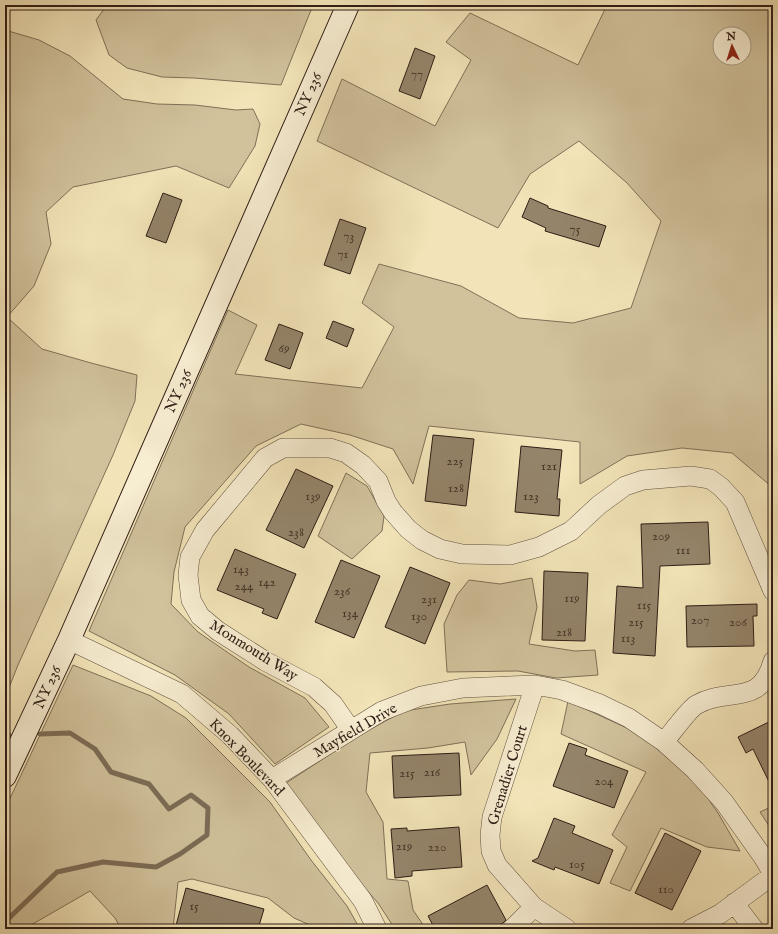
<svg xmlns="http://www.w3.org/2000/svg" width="778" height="934" font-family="'IM FELL English',serif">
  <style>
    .green { fill: #d1c29c; stroke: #807058; fill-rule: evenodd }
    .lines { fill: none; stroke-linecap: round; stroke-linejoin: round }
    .stream { stroke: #7c6c56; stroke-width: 5 }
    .building { fill: #94846a; stroke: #2f1d15 }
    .minor-casing { stroke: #604f3e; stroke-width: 20 }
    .secondary-casing { stroke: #2f1d15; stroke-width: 24 }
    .minor { stroke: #f7edd1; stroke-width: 19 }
    .secondary { stroke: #f7edd1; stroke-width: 22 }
    .labels { text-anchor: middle; stroke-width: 3; stroke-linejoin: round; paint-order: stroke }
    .number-label { font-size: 13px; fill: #48372a }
    .street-label { font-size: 15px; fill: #2f1d15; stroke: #f7edd1 }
  </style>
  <rect width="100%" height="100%" fill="#f2e4b8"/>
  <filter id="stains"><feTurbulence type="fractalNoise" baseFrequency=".005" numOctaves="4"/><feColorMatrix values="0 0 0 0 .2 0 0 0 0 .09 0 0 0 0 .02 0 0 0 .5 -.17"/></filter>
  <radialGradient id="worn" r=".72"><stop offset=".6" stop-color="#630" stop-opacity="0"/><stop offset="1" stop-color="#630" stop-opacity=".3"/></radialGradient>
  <path class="green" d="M107,5H313L281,85L194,78L162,77L127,68L109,55L96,20Z
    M607,5H773V490L772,487L732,453L682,448L627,456L580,484V442L429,426L413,484L393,449L350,435L301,424L256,446L185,527L174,572L171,604L198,632L249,667L305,698L329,727L275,764L229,714L175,675L89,631L228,310L257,325L235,374L362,388L394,327L362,303L379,264L461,286L519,318L573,323L631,308L661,221L627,183L579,141L530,174L498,228L317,141L342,79L435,126L471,60L446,42L470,13L578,65ZM720,34H744V58H720Z
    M5,30L39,40L70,56L123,99L157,104L195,105L236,110L253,109L260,124L255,146L229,188L176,166L73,187L46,212L51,244L34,286L7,317L42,349L91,363L137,375L135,401L113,455L18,665L5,698Z
    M346,473L367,486L384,516L382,531L352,559L318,536Z
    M532,578L537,607L529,644L575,651L595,650L598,675L556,678L518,671L447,672L444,624L457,595L469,580L500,584Z
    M73,665L151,696L186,718L270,802L311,860L347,906L360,929H319L294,918L268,898L192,879L178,882L173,929H121L115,918L90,891L31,925V929H5V809Z
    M516,699L497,739L471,775L465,742L428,748L370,753L366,792L383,822L387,879L408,881L413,910L426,929H395L378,903L322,839L280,787L358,736L404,711L450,704Z
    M568,701L640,734L698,784L718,813L740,851L707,847L661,828L630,891L610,883L627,847L612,835L646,772L561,734Z
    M773,806V832L760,812Z"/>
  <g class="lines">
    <path class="stream" d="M5,735H9
      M5,926L7,920L57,872L103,862L156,867L180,854L207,835L208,808L191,795L169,809L149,784L111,772L95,749L70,733L40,734"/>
  </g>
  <path class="building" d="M415,48L435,56L420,99L399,91Z
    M163,193L182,200L166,243L146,236Z
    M530,198L548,206V208L606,226L599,247L545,231L546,228L522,217Z
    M340,219L366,228L350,274L324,265Z
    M333,321L354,329L347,347L326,338Z
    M279,324L303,333L290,369L265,360Z
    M433,435L474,439L466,506L425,501Z
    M521,446L562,450L557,499H560L559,516L515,512Z
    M296,469L333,486L304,548L266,530Z
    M708,522L710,564L660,566L655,656L613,653L617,586L643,588L641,524Z
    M235,549L296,574L277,619L262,613L264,609L217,590Z
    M341,560L380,576L354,638L315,622Z
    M410,567L450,583L425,644L385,627Z
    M544,571L588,573L585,641L542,640Z
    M757,604V616H753L754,646L687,647L686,606Z
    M773,720V790L753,749L746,753L738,737Z
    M569,743L587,749L585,755L628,771L614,808L553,786Z
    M459,753L461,795L394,798L392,756Z
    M554,818L575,826L572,833L613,850L599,884L555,867L554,870L532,861L538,858Z
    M459,827L462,867L412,871V876L395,878L391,829L407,828V831Z
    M665,833L701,851L672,910L635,893Z
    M487,885L506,920L503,923L492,929H435L428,916Z
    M186,888L264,909L258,929H175Z"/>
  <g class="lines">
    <defs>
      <path id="minor" d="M69,640L182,694L230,735L272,779L363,901L377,929
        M535,685L492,817L490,835L491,851L497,865L534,907L567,929
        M351,730L333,704L314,687L265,661L218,631L200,616L191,600L188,575L190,557L205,530L265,458L283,448H330L346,453L363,465L378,481L386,501L393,512L408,529L422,540L440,549L462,554L510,555L539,547L571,531L599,505L625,486L643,480L691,476L710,479L721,487L735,502L773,591
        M664,742C671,734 689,709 696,705C729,686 760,708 773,661
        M272,779L382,711L421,696L463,688L535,685L562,690L600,704L629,718L664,742L695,770L724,802L763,857L773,874
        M734,903L754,929
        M512,929L534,907
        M691,929L720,914L773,875"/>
      <path id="secondary" d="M5,776L69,640L348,5"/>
    </defs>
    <use href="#minor" class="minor-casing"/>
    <use href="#secondary" class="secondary-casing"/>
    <use href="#minor" class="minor"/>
    <use href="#secondary" class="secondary"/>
  </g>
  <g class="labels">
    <g class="number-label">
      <text x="417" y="78">77</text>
      <text x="575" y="233">75</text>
      <text x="349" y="240">73</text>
      <text x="343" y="258">71</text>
      <text x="284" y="352">69</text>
      <text x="455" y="465">225</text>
      <text x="549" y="470">121</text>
      <text x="456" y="492">128</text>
      <text x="313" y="500">139</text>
      <text x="531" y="500">123</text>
      <text x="296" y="536">238</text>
      <text x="661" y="540">209</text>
      <text x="683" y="554">111</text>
      <text x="241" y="573">143</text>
      <text x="267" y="586">142</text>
      <text x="244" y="590">244</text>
      <text x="342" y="595">236</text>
      <text x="572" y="602">119</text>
      <text x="429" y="603">231</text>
      <text x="644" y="609">115</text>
      <text x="350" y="617">134</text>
      <text x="419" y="620">130</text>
      <text x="700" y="624">207</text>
      <text x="636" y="626">215</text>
      <text x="738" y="626">206</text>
      <text x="564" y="636">218</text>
      <text x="628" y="642">113</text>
      <text x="432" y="776">216</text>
      <text x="407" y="777">215</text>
      <text x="604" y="785">204</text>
      <text x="404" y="850">219</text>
      <text x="437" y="851">220</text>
      <text x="577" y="868">105</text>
      <text x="666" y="893">110</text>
      <text x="194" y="910">15</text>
    </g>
    <g class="street-label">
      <text transform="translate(308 94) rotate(-66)" y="5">NY 236</text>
      <text transform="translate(178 391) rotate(-66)" y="5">NY 236</text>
      <text transform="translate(254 650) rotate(32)" y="5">Monmouth Way</text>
      <text transform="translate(47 687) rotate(-65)" y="5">NY 236</text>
      <text transform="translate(355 730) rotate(-30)" y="5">Mayfield Drive</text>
      <text transform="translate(247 757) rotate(46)" y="5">Knox Boulevard</text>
      <text transform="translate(507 775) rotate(-73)" y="5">Grenadier Court</text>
    </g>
  </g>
  <rect width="778" height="934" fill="none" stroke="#f2e4b8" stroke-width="20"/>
  <rect x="6" y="6" width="766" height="922" fill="none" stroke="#2f1d15" stroke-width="2"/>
  <rect x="10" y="10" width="758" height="914" fill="none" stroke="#2f1d15"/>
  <g transform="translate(732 46) rotate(356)"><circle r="19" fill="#f7edd1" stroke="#a79a86"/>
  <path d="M0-3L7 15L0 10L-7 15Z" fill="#8f2418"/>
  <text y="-6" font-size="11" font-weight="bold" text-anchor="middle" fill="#2f1d15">N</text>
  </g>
  <rect width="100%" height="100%" filter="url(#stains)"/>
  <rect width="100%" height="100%" fill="url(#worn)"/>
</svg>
